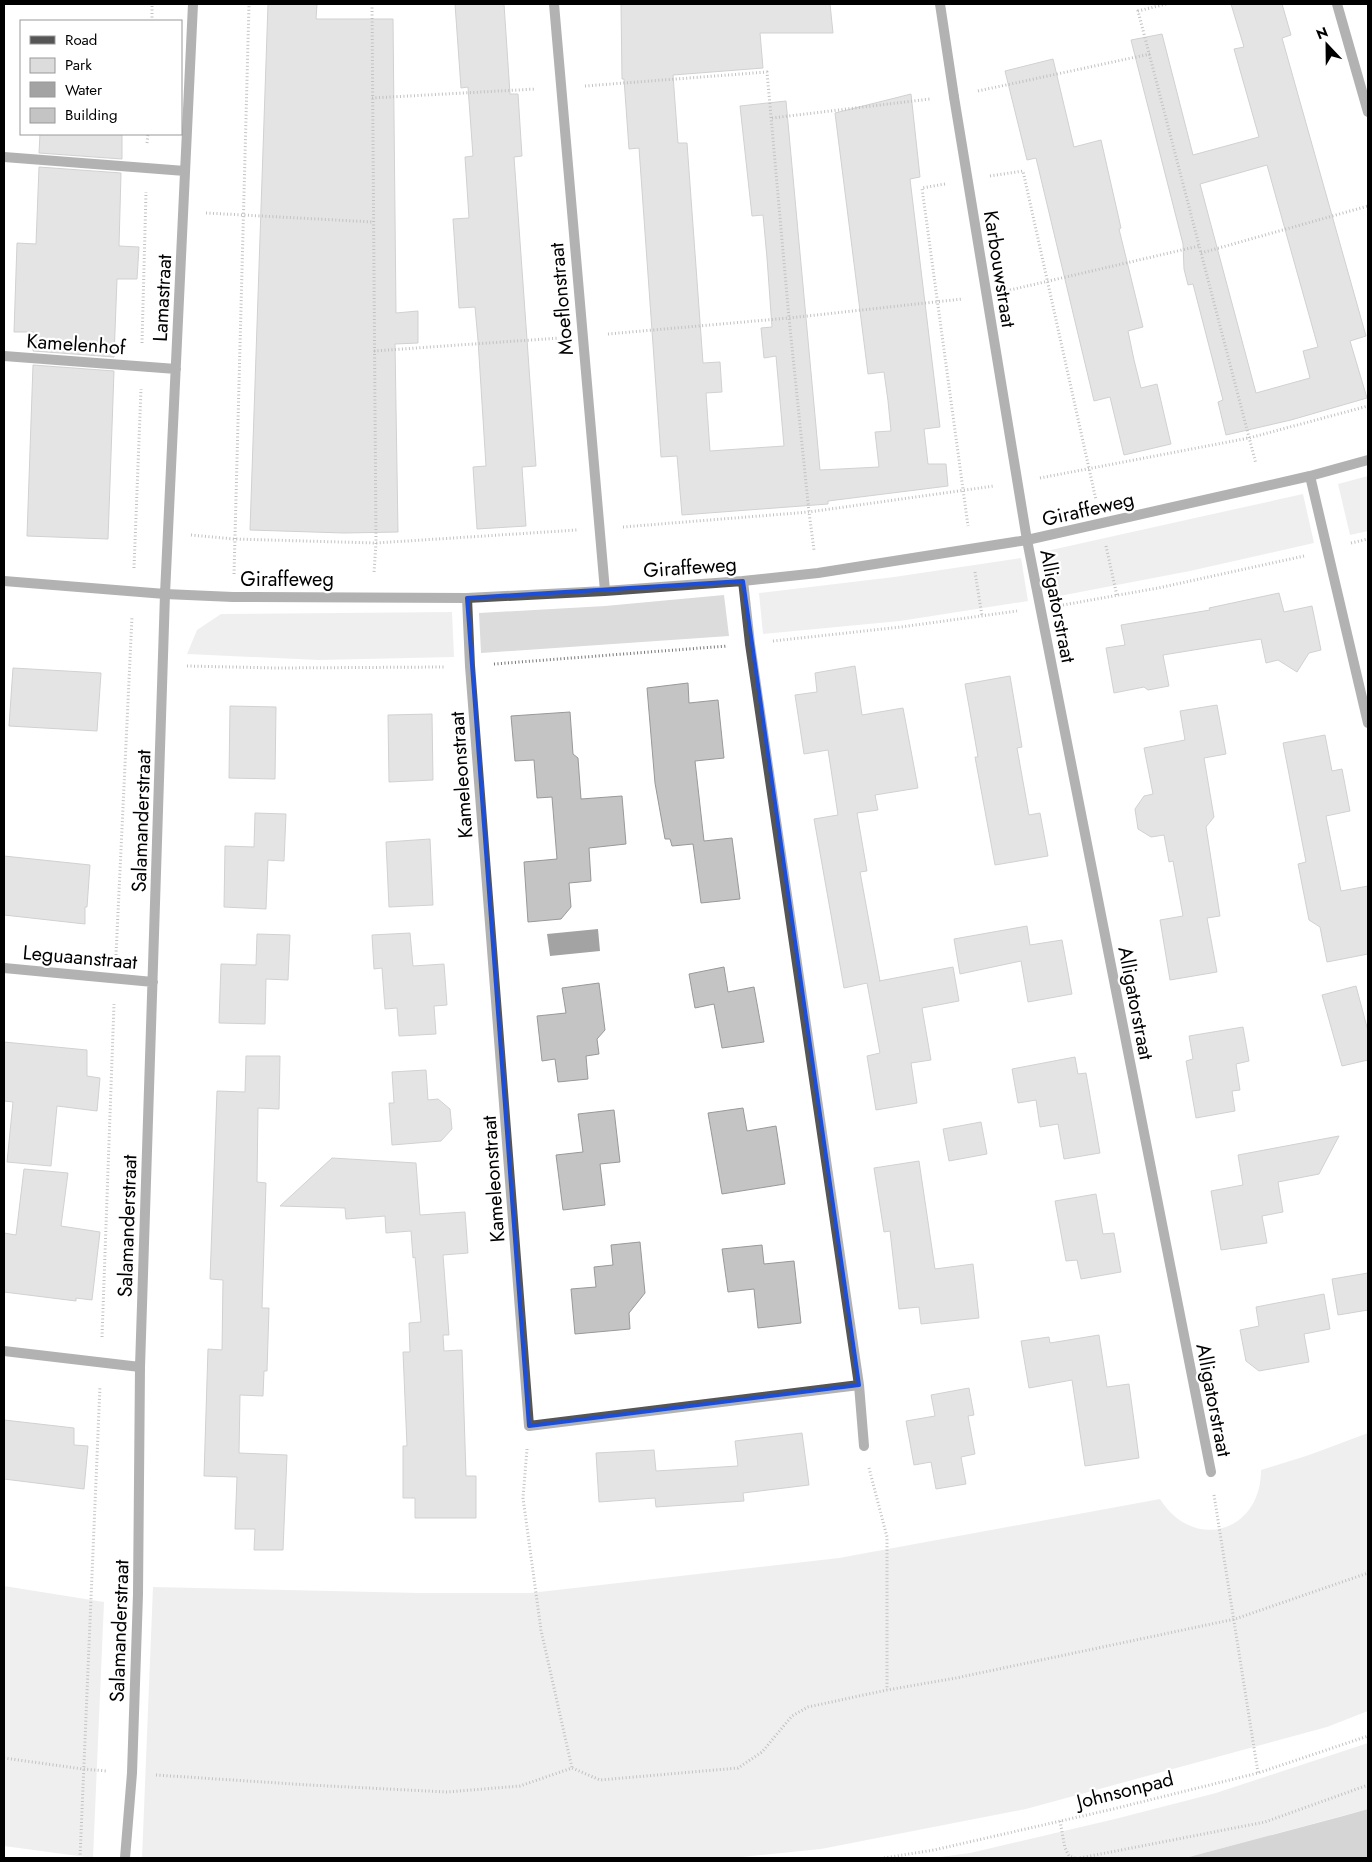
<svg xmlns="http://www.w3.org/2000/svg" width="1372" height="1862" font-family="Jost,sans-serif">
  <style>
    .green { fill: #dcdcdc }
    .water { fill: #a3a3a3 }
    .building { fill: #c4c4c4; stroke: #999; fill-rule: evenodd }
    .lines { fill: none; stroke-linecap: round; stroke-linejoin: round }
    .path { stroke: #777; stroke-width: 3; stroke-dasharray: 1 2.5; stroke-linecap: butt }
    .pedestrian { stroke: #555; stroke-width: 10 }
    .minor { stroke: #555; stroke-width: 10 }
    .marked { fill: none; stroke: #1d4ed8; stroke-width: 4; stroke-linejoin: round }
    .labels { text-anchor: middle; stroke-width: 4.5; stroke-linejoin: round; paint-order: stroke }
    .street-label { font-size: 20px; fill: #000; stroke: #fff }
  </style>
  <rect width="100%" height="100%" fill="#fff"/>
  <path class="green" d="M1368,476V531L1350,535L1338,484Z
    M1303,494L1314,543L1190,571L1049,598L1042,552Z
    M1021,558L1028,601L900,621L763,634L759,593L894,577Z
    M724,595L729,636L481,653L479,613L605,606Z
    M452,612L454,657L319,660L187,654L197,630L221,614Z
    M1368,1433V1711L1327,1727L1026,1809L821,1849L732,1858H142L153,1587L419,1593H530L839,1558L1160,1499C1193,1552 1261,1533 1261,1470L1309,1455Z
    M4,1586L104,1602L93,1858L4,1846Z
    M1368,1743V1809L1185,1858H933L970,1853L1115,1819L1216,1793Z"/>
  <path class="water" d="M598,929L600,951L550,956L547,934Z
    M1368,1809V1858H1185L1343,1816Z"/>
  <path class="building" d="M268,4H317L316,19H393L396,313L418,311V343L395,344L398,532L344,533L250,530Z
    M455,4H504L510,94H518L522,156L514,157L536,466L522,467L526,526L477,529L473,467L486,466L478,340L475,307L459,308L453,219L469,218L465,157L473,156L468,87L461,88Z
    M621,4H830L833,33H760L763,68L673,75L678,143H687L703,363L720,362L722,392L706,393L710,451L784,446L776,356L764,358L761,328L772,327L767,258L763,215L752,216L740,106L786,101L820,470L879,467L875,432L891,431L888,401L884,372L868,374L835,113L911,94L920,177L910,179L940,427L924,429L928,464H946L948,486L828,501V504L682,515L677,456L661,457L639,148L629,149L624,79H622Z
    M1231,4H1282L1291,35L1282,38L1366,336L1350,341L1367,398L1291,420L1226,435L1218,402L1223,400L1193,284L1188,285L1184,269L1183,244L1131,40L1162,34L1193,155L1259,137L1234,49L1244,47ZM1267,165L1318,347L1303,351L1310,378L1256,393L1200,184Z
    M1053,59L1074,147L1101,140L1121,228L1119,229L1143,327L1128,331L1134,360L1141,388L1157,384L1171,444L1124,455L1110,397L1094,401L1036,158L1027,160L1005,71Z
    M40,134H122V159L39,153Z
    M39,167L121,173L119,246L139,247L137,279H117L114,357L33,351L34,332H14L17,243L36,244Z
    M33,365L114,371L108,539L27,536Z
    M1279,593L1284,612L1312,606L1321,650L1309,653L1297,672L1278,660L1266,663L1261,639L1163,655L1169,686L1148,690L1144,687L1114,693L1106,648L1125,645L1121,625L1210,610L1209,608Z
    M855,666L862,715L903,708L918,788L875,795L878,810L857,813L867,871L860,872L880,981H879L953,967L959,1001L922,1008L931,1060L911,1063L917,1103L876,1110L867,1056L880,1053L867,983L844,988L814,819L838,815L828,750L804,754L795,695L817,692L815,673Z
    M13,668L101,673L97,731L9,726Z
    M1010,676L1022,747L1017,748L1029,815L1040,813L1048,856L995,865L975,757H978L965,684Z
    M688,683L689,703L718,700L724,758L695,761L704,841L732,838L740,899L701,903L693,844L672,846L670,839H665L655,783L647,688Z
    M1217,705L1226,754L1204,758L1214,817L1206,827L1220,916L1207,918L1217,972L1170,980L1160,920L1183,916L1173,861L1169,862L1164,835L1151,837L1138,829L1135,809L1144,796L1153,794L1144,748L1185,740L1180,711Z
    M230,706L276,707L275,779L229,778Z
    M570,712L573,754L578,758L581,799L622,796L626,844L589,848L591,881L569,883L571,907L561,919L528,922L524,862L557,859L552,797L537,798L534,760L515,761L511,716Z
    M432,714L433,780L389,782L388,715Z
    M1325,735L1332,771L1342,769L1350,811L1326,816L1341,891L1368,886V954L1327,962L1320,927L1309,920L1298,864L1306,862L1283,743Z
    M255,813L286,814L284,861L268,860L266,909L224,907L225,846L254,847Z
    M430,839L433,905L389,907L386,842Z
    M4,856L90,865L87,907H85V924L4,915Z
    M1027,926L1030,945L1062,940L1072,994L1028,1002L1021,961L960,974L954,939Z
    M410,933L413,966L444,964L447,1005L434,1006L436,1034L399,1036L397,1008L385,1009L382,968L374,969L372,935Z
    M257,934L290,935L288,980L266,979L265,1024L219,1023L221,964L256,965Z
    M724,967L728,992L754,987L764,1042L722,1048L714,1004L695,1008L689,974Z
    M599,983L605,1030L597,1039L599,1054L586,1056L588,1079L558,1082L555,1059L542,1061L537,1016L566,1013L562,988Z
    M1356,986L1368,1031V1060L1342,1066L1322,995Z
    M1243,1027L1249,1061L1236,1064L1240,1090L1232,1091L1235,1111L1196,1118L1186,1061L1193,1059L1189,1036Z
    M4,1042L87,1050V1076L100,1078L97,1111L57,1106L51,1166L7,1162L13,1102L4,1101Z
    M246,1056H280L279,1109L258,1108L257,1182L266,1183L262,1308H269L267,1371H264L263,1396L240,1395L239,1453L287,1455L283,1550H254L255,1529H235L237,1477L204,1476L208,1349L222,1350L223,1280L210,1279L217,1091L245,1092Z
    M1075,1057L1078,1074L1086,1073L1100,1153L1064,1159L1058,1124L1040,1127L1036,1100L1018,1103L1012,1069Z
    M426,1070L428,1100L438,1099L450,1109L452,1129L441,1141L392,1145L389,1103H394L392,1072Z
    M743,1108L747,1131L776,1126L785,1184L722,1194L708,1113Z
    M614,1110L620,1162L600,1164L605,1205L563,1210L556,1155L583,1152L578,1114Z
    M981,1122L987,1154L949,1161L943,1129Z
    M1339,1136L1319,1174L1278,1182L1283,1212L1262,1216L1267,1243L1221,1250L1211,1191L1243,1185L1238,1155Z
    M332,1158L416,1163L420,1215L465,1212L468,1253L443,1255L449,1335H443L444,1351L462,1350L466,1476H476V1518H415V1498H403V1446H407L403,1352H410L409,1323L421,1322L415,1257L413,1258L411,1231L386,1233L385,1216L346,1219L345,1208L280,1206Z
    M919,1161L935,1269L973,1264L979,1318L921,1324L919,1307L899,1309L890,1231L884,1232L874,1168Z
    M24,1169L68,1173L61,1226L100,1232L92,1300L76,1298V1301L4,1292V1233L16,1235Z
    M1096,1194L1103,1234L1114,1233L1121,1272L1081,1279L1077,1260L1066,1261L1055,1201Z
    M640,1242L645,1293L629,1313L630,1329L575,1334L571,1289L596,1287L594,1267L613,1265L611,1245Z
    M762,1245L764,1264L794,1261L801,1323L758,1328L754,1289L728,1292L722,1249Z
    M1368,1273V1310L1338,1315L1332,1279Z
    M1324,1294L1330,1329L1304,1334L1309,1362L1259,1371L1246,1361L1240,1330L1259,1326L1256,1307Z
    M1099,1335L1107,1387L1129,1384L1139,1458L1085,1466L1072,1380L1029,1388L1021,1341L1049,1337L1050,1343Z
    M969,1388L974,1415L968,1416L975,1454L961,1457L966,1484L936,1489L931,1462L914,1465L906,1421L935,1416L931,1395Z
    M4,1420L74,1428V1445L88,1446L84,1489L4,1479Z
    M802,1433L809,1485L743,1493L744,1501L656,1507L655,1498L599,1502L596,1453L654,1450L656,1471L738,1466L735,1441Z"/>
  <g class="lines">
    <path class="path" d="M372,4L376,543L374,573
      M1166,4L1138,11L1256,464
      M152,21V4
      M585,86L767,72L789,318L809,512L814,550
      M978,91L1150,54
      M372,98L536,89
      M772,118L930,99
      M147,143L148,134
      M990,176L1023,171L1096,500
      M945,184L922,188L968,526
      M206,213L373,222
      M1201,253L1368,206
      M1010,290L1199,246
      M608,334L789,318L962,299
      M142,343L146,192
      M374,351L559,338
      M1040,478L1249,438L1368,406
      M623,527L809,512L994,486
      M191,535L234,539L376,543L577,530
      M1351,543L1368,539
      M1106,546L1117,596
      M134,568L141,389
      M975,572L982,616
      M234,574L249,4
      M1063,605L1158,588L1304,556
      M773,641L901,627L1017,611
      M494,664L727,646
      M187,666L276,668L445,667
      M116,955L132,617
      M102,1337L114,1004
      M527,1449L523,1498L541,1630L572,1768
      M869,1468L887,1537V1690
      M1214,1495L1258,1773
      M4,1758L83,1769L107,1771
      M156,1775L309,1785L447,1792L520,1786L572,1768L600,1780L738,1768L762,1752L792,1716L808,1707L887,1690L956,1678L1235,1619L1368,1573
      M1060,1821L1065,1848L1069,1856L1075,1858
      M80,1858L100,1386
      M884,1858L934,1850L1113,1809L1258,1773L1368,1736
      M1080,1858L1265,1822L1368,1785"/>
    <path class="pedestrian" d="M940,4L954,97"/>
    <path class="minor" d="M554,4L605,591
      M1337,4L1368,112
      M954,97L1027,540L1211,1472
      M4,157L185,171
      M4,356L176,369
      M1310,476L1368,723
      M4,581L165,594L233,597L467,598L605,591L743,581L818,573L1027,540L1310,476L1368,460
      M467,598L470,666L529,1426L859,1385L750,644L743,581
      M4,968L153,982
      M4,1351L140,1367
      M859,1385L864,1446
      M125,1858L132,1773L138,1594L140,1367L165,594L193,4"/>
  </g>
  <path d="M0 0H1372V1862H0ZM743,581L859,1385L529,1426L467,598Z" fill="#fff" fill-opacity=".55" fill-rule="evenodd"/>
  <path class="marked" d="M743,581L859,1385L529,1426L467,598Z"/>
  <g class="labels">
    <g class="street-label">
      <text transform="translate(1000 269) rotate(81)" y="7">Karbouwstraat</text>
      <text transform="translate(162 298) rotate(-87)" y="7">Lamastraat</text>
      <text transform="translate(561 299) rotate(-95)" y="7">Moeflonstraat</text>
      <text transform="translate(76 344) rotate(4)" y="7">Kamelenhof</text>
      <text transform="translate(1088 509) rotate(-13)" y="7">Giraffeweg</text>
      <text transform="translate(690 567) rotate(-4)" y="7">Giraffeweg</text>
      <text x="287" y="586">Giraffeweg</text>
      <text transform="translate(1058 606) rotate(79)" y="7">Alligatorstraat</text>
      <text transform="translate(461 775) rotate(-94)" y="7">Kameleonstraat</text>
      <text transform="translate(141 821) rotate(-88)" y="7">Salamanderstraat</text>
      <text transform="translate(80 957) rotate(5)" y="7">Leguaanstraat</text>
      <text transform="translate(1136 1003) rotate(79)" y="7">Alligatorstraat</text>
      <text transform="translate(493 1179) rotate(-94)" y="7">Kameleonstraat</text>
      <text transform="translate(127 1226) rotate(-88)" y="7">Salamanderstraat</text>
      <text transform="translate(1214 1400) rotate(79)" y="7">Alligatorstraat</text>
      <text transform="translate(119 1631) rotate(-88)" y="7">Salamanderstraat</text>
      <text transform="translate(1125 1790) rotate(-14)" y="7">Johnsonpad</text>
    </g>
  </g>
  <rect width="1372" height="1862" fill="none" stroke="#000000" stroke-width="10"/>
  <rect x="20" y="20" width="162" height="115" fill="#ffffff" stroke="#999999"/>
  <rect x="30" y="36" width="25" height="8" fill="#555555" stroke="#999999"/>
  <text x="65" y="45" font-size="15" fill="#000000">Road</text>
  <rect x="30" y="58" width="25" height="15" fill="#dcdcdc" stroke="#999999"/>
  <text x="65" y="70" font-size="15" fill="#000000">Park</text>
  <rect x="30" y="82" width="25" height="15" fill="#a3a3a3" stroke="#999999"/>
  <text x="65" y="95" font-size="15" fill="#000000">Water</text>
  <rect x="30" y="108" width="25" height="15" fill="#c4c4c4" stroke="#999999"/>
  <text x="65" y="120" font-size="15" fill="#000000">Building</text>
  <g transform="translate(1327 45) rotate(338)" stroke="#ffffff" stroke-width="4" paint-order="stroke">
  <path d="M0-4L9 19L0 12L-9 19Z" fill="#000000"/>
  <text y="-8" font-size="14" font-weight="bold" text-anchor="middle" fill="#000000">N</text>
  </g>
</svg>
